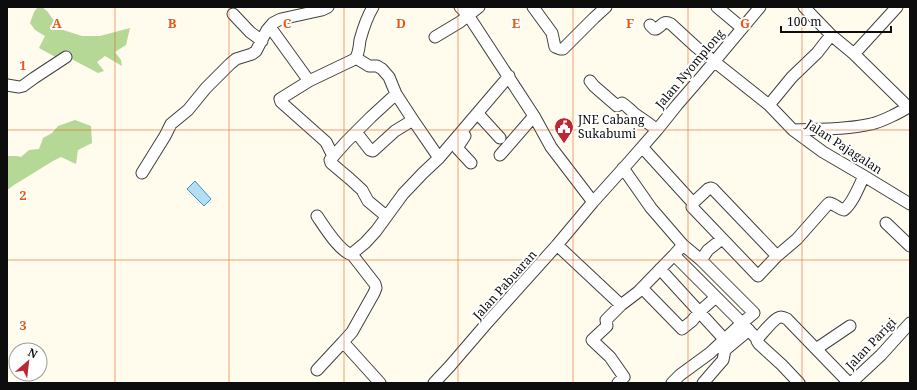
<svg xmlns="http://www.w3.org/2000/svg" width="917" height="390" font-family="'Noto Serif',serif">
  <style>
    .forest { fill: #b6d897 }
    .water { fill: #b3def4; stroke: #3c95ca }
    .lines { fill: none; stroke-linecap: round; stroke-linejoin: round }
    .minor-casing { stroke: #404040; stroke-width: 13 }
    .minor { stroke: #fff; stroke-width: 11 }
    .grid { fill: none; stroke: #e8590c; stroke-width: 1; stroke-opacity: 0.55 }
    .labels { text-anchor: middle; stroke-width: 4; stroke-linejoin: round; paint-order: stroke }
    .street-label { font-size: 12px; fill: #0d0d0d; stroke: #fff }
    .poi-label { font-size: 12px; fill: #0d0d0d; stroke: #fff; text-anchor: start }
    .grid-label { font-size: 13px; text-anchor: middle; font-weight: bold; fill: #e8590c; stroke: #fff; stroke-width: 4; stroke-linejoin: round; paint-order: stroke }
  </style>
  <rect width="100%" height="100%" fill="#fffbed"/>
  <path class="forest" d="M38,7H42L47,11L60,29L82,36H100L130,28L126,45L115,52L121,60L122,66L105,56L97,62L104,71L98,73L62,54L59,59L39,48L45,36L35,30L30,23L34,12Z
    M75,120L91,126L92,143L78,150L76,164L61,157L53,161L14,185L7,190V156H17L21,157L29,150L39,149L43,138L52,133L58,126Z"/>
  <path class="water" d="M195,181L211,199L204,206L187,189Z"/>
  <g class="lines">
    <defs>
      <path id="minor" d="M460,7L468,15L534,116L551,147L593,202
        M533,7L552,33L555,47L560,49H563L594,18L606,7
        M717,7L742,28
        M804,7L831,35L854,54L908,107
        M233,14L250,32L262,41
        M650,25L654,29H656C663,25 663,20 671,24L696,47L769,105L793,130L823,152L864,176L910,204
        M270,27L309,81
        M435,37L460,22L479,7
        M854,54L897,7
        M356,58L369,66H377L382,69L389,77L396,94L413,120L439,158
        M590,81L594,86L617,106L622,103C627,106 630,110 635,114C642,119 650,124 657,130
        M7,85L19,87L23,86L34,78L66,57
        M769,105L792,77L817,53L831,35
        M479,115L500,138
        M793,130C819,129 845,130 871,124C881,122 901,112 910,106
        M356,132L370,150L373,151L395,131L413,120
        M465,136L459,145L458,149L471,163
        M642,147L693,203
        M500,155L534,116
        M333,156L326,142L281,102L280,99L309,81L355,59C359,54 359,47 360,40C363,29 367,17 373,7
        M623,168L651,208L683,245L674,255
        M142,173L165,136L171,124L188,110L206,88L230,64L236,59L252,54L256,51L267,30L273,23L281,19L322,10L328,7
        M317,216C324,226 340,253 353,255
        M386,216L368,201L362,190L350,179L331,163L330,160L346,142L371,117L396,94
        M886,223L910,246
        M557,245L621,305L606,320L607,326L592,340L610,357L624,377L618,383
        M683,245L701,260
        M777,256L713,189L711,188L708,189L693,203L692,207L758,276L777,256L797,239L827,205L829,203C835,204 839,209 844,210C853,203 859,186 864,176
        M660,269L725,340
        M642,288L682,329L692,321L699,312L716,297
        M621,305L638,292L674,255L742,323L754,313L701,260L708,250L722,239
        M816,349L850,326
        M317,370L343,342
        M380,383L343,342L352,332L374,293L376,288L375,284L354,257L353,255L354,252L365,243L376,231L403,194L423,173L439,158L509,76
        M434,383L450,366L487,323L557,245L593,202L629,162L657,130L677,105L703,75L760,7
        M672,383L680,375L710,353L742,323L758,340
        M703,383L716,368L723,360L725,350L749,330
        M799,383L782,365L759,344L757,341L758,338C763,333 775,317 781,317C783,317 785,318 787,319L849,383
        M851,383L881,355L910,323"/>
    </defs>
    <use href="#minor" class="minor-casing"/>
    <use href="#minor" class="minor"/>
  </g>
  <path class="grid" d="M115,7V383M229,7V383M344,7V383M458,7V383M573,7V383M688,7V383M802,7V383M7,130H910M7,260H910"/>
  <defs>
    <symbol id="civic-pin" viewBox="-11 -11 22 30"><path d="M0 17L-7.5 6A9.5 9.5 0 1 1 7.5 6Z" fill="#b92833" stroke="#fff"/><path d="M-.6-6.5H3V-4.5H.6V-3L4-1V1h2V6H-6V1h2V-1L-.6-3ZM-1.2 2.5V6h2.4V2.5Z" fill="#fff"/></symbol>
  </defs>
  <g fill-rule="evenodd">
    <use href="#civic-pin" x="553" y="116" width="22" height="30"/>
  </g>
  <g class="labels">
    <g class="street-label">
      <text transform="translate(690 69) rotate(-50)" y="4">Jalan Nyomplong</text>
      <text transform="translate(844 147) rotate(33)" y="4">Jalan Pajagalan</text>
      <text transform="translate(505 285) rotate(-48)" y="4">Jalan Pabuaran</text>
      <text transform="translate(871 344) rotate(-46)" y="4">Jalan Parigi</text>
    </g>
    <g class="poi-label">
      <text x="578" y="124">JNE Cabang<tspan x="578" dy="14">Sukabumi</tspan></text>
    </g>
  </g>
  <g class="grid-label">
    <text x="57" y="28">A</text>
    <text x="172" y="28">B</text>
    <text x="287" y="28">C</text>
    <text x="401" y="28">D</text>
    <text x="516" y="28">E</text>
    <text x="630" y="28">F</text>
    <text x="745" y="28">G</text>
    <text x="23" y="70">1</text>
    <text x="23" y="200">2</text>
    <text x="23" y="330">3</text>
  </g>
  <rect width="917" height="390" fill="none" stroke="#0d0d0d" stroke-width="16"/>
  <g transform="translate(28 362) rotate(28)"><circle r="19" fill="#ffffff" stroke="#9e9e9e"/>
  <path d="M0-3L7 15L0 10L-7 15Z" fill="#b92833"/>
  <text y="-6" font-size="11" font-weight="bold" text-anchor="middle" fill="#0d0d0d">N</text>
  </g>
  <path d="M781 26v6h110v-6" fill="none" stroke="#0d0d0d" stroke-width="2"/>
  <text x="787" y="26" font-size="12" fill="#0d0d0d" stroke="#ffffff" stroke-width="3" paint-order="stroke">100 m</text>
</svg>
